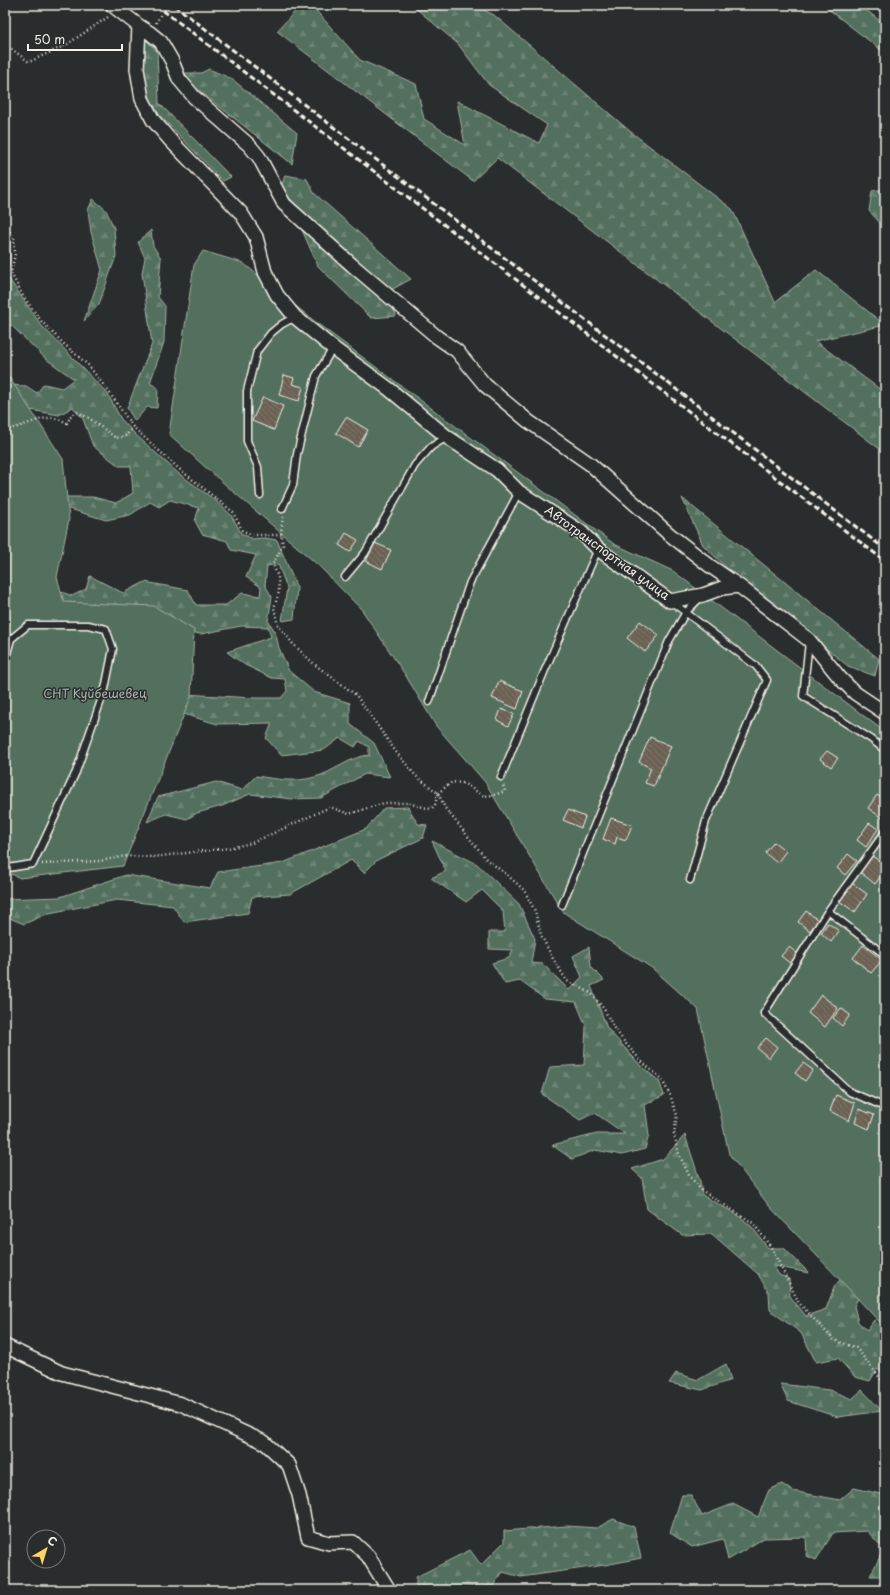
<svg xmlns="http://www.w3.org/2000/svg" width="890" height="1595" font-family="'Playpen Sans',sans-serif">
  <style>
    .forest { fill: url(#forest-firs); stroke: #a4b0a3 }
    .garden { fill: #536f5e; stroke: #a4b0a3 }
    .building { fill: url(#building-back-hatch); stroke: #f4f1e8 }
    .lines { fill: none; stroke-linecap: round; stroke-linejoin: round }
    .lane-casing { stroke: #f4f1e8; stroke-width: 9 }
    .street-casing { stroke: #f4f1e8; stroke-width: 16 }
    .path { stroke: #f4f1e8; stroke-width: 2.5; stroke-dasharray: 1 3; stroke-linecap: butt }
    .lane { stroke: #2a2d2e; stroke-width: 6 }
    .street { stroke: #2a2d2e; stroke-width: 13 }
    .rail { stroke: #f4f1e8; stroke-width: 3; stroke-dasharray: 6 3; stroke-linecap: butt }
    .labels { text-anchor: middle; stroke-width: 3; stroke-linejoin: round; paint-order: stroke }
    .street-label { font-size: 12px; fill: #f4f1e8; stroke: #2a2d2e }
    .park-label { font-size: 12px; fill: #acb6aa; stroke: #2a2d2e }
  </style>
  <defs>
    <pattern id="forest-firs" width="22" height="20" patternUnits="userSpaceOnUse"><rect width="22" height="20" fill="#536f5e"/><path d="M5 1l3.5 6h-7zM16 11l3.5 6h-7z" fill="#6c8475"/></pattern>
    <pattern id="building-back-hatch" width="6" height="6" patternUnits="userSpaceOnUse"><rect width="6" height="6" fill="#6b6052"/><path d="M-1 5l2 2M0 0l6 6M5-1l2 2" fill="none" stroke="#81776b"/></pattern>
  </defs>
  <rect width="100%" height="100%" fill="#2a2d2e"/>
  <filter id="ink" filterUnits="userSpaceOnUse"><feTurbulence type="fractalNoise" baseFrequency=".025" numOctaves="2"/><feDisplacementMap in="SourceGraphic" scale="8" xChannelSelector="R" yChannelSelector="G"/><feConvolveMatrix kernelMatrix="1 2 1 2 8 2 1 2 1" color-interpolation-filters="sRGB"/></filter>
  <g filter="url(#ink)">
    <path class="forest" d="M301,5H311L360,60L416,84L424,119L465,145L457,101L539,143L547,125L489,85L458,44L412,5H474L494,15L631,132L732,209L775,302L816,270L885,325L815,341L885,393V453L497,158L473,181L277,31Z
      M823,5H860L885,25V53Z
      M146,40L157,51L159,103L231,177L223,181L147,102L142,47Z
      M209,69L232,79L297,133L292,164L196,88L181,73H201Z
      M285,175L307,179L314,193L411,279L391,290L396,316L371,318L318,266L302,230L305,216L281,188Z
      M885,189V228L869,211L872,191Z
      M93,199L106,210L114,228L116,256L99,304L84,321L102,270L91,232L88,210Z
      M151,230L153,246L161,258L158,297L165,306L164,342L150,383L158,388L157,408L147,407L135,421L127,408L152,344L142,273L145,258L138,242Z
      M5,234L10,240V260L7,276L41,325L107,393L121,419L135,434L178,473L216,501L231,515L241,533L252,539L264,538L277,540L297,588L294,619L282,621L287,588L278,564L267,566L265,585L272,597L268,621L275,631L279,648L289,671L314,692L350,703V724L374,743L390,777L365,774L321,798L292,799L250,794L222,806L197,813L187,819L166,814L147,822L158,797L216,782L242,790L256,776C276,779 295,783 315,777C334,772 349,757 369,755V747L359,741L355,747L340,738L324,750L281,755L266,738L272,723L217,724L177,712L184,694L254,698H281L287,691L285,679L272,678L245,665L227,652L271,637L268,627L241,626L201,634L35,616L49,587L72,596L86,589L90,576L123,593L145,582L188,590L196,605H226L242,593L260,596L261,587L246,577L256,555L231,550L227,541L202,534L195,521L199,508L170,500L159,507L150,502L130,515L106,520L63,507L53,497H93L116,503L133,493L131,466H119L93,446L83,419L73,407L59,415L19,408L10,385L26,386L37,393L44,384L62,388L74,379L46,359L12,326L5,323Z
      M682,498L879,659L875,676L848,666L731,572L703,545Z
      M408,807L418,824L427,825L423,838L377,860L364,873L351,860L290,894L252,897L248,913L184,922L173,906L117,900L49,913L24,924L5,916V899L60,897L126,875L210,888L218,872L283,863L366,829L384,808Z
      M432,841L477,864L519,904L535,939L531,963L543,964L569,990L582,977L573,956L589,947L591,967L604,980L591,986L607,1028L642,1067L659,1081L664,1095L645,1105L649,1135L645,1149L622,1155L595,1150L572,1159L552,1145L597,1134H625L595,1113L580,1120L542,1094L550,1067L584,1065L586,1026L576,1002L545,999L520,981L505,984L492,963L509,958L513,950L489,949V932H505L503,911L482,890L466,902L431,878L446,871Z
      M685,1135L700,1181L702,1195L738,1215L752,1227L768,1248H784L809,1273L774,1266L779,1275L789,1279L790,1296L806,1316L826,1309L835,1285L866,1254L885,1264L864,1288L854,1306L858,1322L867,1330L874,1320L885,1333V1374L877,1369L870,1381L855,1377L838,1358L816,1362L801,1333L770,1310L769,1293L758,1274L712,1234L682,1235L647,1209L642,1178L632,1169L663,1159Z
      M726,1364L731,1380L702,1390L669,1383L676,1373L698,1380Z
      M780,1384L829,1390L852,1399L862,1390L882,1411L838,1417L788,1401Z
      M782,1484L792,1491L840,1500L854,1488L885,1495V1576H870L884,1549L867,1531L833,1533L816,1560L807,1556L806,1537L764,1538L728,1560L723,1539L692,1547L670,1533L682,1495H691L702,1516L733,1504L758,1517L769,1490Z
      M613,1519L634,1527L641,1558L605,1565L521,1577L503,1572L493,1586L501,1590H470L472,1586L467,1590H416V1577L470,1550L481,1565L504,1542V1531L566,1526L597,1528Z"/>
    <path class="garden" d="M203,251L243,263L318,324L614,544L673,571L885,732V1328L846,1286L770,1207L729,1154L698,1009L652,968L563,912L485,782L436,726L406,676L362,610L319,566L204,466L169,434L194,265Z
      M5,371L63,459L69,519L57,577L64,602L154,606L194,630L191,697L123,866L20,878L5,871Z"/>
    <path class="building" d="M284,375L294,378L292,384L303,387L299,401L279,395Z
      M263,397L283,406L274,430L252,421Z
      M346,417L368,430L358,447L336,433Z
      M346,533L358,540L350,552L339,545Z
      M375,543L391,550L382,569L366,561Z
      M640,621L659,635L645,652L627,638Z
      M499,681L523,691L517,709L492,698Z
      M501,709L514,714L508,726L497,720Z
      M650,737L671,746L654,786L645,783L651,768L639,762Z
      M827,751L838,758L831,767L820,759Z
      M877,795L885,801V814L882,818L868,808Z
      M568,810L585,817L581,828L563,820Z
      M611,818L632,825L626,840L617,837L615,844L603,839Z
      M869,823L878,829L866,847L857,840Z
      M774,842L786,851L777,863L765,853Z
      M848,854L857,861L845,875L837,868Z
      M872,856L885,865V870L875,884L860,872Z
      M852,883L867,894L855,912L839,901Z
      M806,911L818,920L810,931L798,922Z
      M828,923L839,931L831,942L821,933Z
      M863,945L882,960L871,973L853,958Z
      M789,947L799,955L791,964L781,956Z
      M821,995L838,1008L825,1027L808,1013Z
      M841,1008L850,1015L842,1026L833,1018Z
      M766,1038L777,1047L769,1058L757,1048Z
      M803,1063L813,1070L805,1081L795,1073Z
      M836,1095L855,1103L849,1121L830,1111Z
      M859,1109L874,1115L869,1129L855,1123Z"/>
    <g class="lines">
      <defs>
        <path id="lane" d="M260,495L258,467L247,441V391L257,351L271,333L282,324L295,317
          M282,509L293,485L297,454L316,376L333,348
          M345,577L365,553L415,465L431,447L447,437
          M672,602L756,666L767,680L706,821L690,880
          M5,639H11L28,625H88L106,629L113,649L105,689L76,772L33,864L8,868L5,867
          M809,642L803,696L871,739L885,750
          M5,661L11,639
          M429,702L470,582L519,492
          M501,777L545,670L598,549
          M885,832L828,911L764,1013L850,1092L885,1107
          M562,905L669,641L686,612L700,598
          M828,911L885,955"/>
        <path id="street" d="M112,5L139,26
          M739,586L710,566L669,534L590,464L528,421L485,385L457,351L437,337L352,265L284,204L259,157L249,145L194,97L179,79L172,61L161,42L150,33L139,26L137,69L142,99L153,120L171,141L241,213L256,237L265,272L277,295L295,317L333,348L389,389L447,437L497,470L519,492L581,532L598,549L670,601L703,595L722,588L739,586L809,640L840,678L855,693L885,713
          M5,1346L62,1373L181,1404L264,1442L289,1465L299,1495L308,1537L329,1543L353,1542L368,1556L389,1590"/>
      </defs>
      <use href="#lane" class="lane-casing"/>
      <use href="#street" class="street-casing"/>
      <path class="path" d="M95,5L101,9
        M156,23L161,14
        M5,44L29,62L66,45L108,17
        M5,225L14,238L15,254L11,273L23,296L42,322L64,344L88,365L109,392L133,427L178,468L233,512L242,530L251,535H282
        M5,429C22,429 38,416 55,418C59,419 63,421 67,423L71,416L77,412L89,418L116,438L126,436L133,427
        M283,517L281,532L283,545L273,564L278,577L279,592L274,608L278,625L293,644L314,664L356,695L396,752L416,776L438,793L445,808L487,860L505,873L524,890L535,911L541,935L552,957L567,981L591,993L604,1009L614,1028L627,1045L643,1063L661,1078L670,1095L677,1115L674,1134L679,1154L689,1175L701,1190L753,1223L771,1247L799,1303L834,1340L856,1348L885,1384
        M42,864L100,861L125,856L153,857L228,848L252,843L330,807L349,814L384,803H407L431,809L435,805L438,793L452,782L463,783L484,796L494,795L505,791L503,785
        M875,1590L885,1578"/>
      <use href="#lane" class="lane"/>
      <use href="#street" class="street"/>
      <path class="rail" d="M156,5L885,561
        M174,5L885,549"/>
    </g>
  </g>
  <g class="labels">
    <g class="street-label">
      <text transform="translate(607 553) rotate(36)" y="4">Автотранспортная улица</text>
    </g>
    <g class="park-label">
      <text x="95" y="698">СНТ Куйбешевец</text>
    </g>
  </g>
  <rect width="890" height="1595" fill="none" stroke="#2a2d2e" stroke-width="20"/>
  <rect x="10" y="10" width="870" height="1575" fill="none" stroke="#f4f1e8" stroke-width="1.5" filter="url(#ink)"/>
  <g transform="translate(46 1549) rotate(38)"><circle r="19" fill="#2a2d2e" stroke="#7b7b78"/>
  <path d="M0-3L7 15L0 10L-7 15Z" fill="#ffd166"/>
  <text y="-6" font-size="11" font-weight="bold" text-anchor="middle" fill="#f4f1e8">С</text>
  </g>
  <path d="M28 44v6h94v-6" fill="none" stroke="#f4f1e8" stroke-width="2"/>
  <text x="34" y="44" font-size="12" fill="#f4f1e8" stroke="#2a2d2e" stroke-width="3" paint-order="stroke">50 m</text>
</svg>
